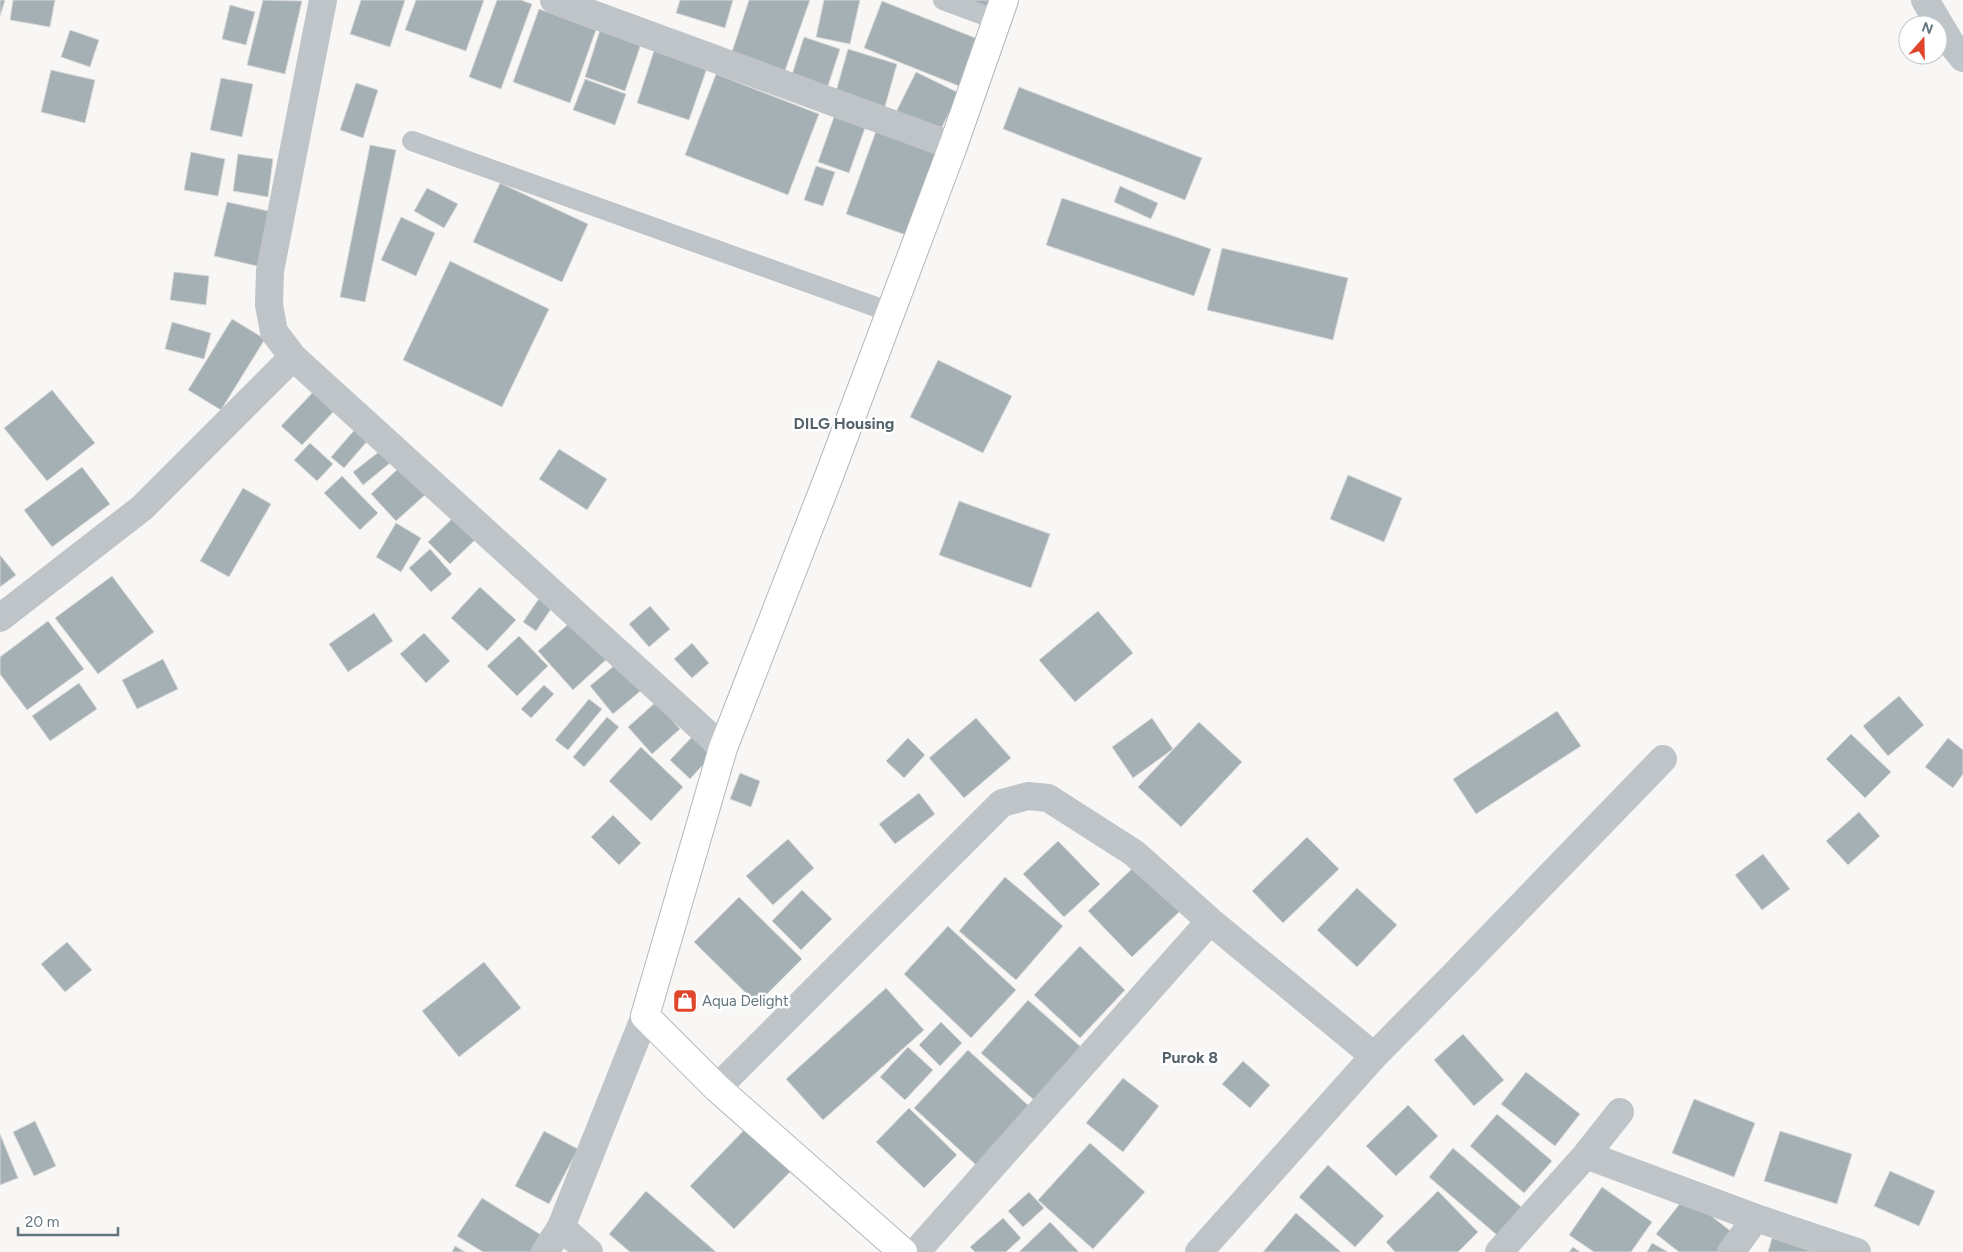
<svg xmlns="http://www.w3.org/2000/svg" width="1963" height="1252" font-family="Figtree,sans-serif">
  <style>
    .building { fill: #a5b0b4; stroke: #d9d9d7 }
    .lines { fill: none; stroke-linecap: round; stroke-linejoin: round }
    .secondary-casing { stroke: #b1b8bb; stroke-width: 30 }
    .lane { stroke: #bec4c7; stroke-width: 20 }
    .street { stroke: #bec4c7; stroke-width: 28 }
    .secondary { stroke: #fff; stroke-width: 28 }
    .labels { text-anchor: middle; stroke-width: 5; stroke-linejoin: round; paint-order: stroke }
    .poi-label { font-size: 15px; fill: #63767f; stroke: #fff; text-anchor: start }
    .neighbourhood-label { font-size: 16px; font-weight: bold; fill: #55636b; stroke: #fff }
  </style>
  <rect width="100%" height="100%" fill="#f8f7f5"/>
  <path class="building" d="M0,0H5L0,16Z
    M13,0H55L50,27L10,20Z
    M263,0L302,1L285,74L247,65Z
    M361,0H405L390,47L350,34Z
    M416,0H484L466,51L405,30Z
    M497,0H521L532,4L501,89L469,77Z
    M680,0H733L725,28L676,13Z
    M749,0H810L782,79L729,61Z
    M824,0H860L850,44L816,37Z
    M965,0H993L989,10Z
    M882,1L988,43L969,90L864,48Z
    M230,5L255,12L246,45L222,39Z
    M539,9L596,30L570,103L513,82Z
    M70,30L99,40L90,67L61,57Z
    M600,30L641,44L625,91L585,77Z
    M804,37L840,49L825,95L789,84Z
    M848,49L897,64L884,110L835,95Z
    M654,51L707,68L689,120L637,103Z
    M51,70L95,80L85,123L41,112Z
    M916,72L959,93L937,137L894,116Z
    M716,74L819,114L788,195L685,155Z
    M221,78L253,84L242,137L210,130Z
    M585,79L626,94L615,125L573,110Z
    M356,83L378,90L363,138L340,130Z
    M1019,87L1202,158L1185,200L1003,129Z
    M834,117L865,128L849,173L818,162Z
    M876,131L939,154L909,236L846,214Z
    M370,145L396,150L365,302L340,297Z
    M191,152L225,159L218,196L184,190Z
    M238,154L273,159L268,197L233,191Z
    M816,166L835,172L823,206L804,200Z
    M500,183L588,224L562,282L473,242Z
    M1120,186L1158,203L1151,219L1114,202Z
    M427,188L458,204L444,228L414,211Z
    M1062,198L1211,249L1194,296L1046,245Z
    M227,202L273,212L261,267L214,256Z
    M401,217L435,233L416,276L381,260Z
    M1222,248L1348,278L1333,340L1207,310Z
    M450,261L549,309L502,407L403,360Z
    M174,272L209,276L206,305L170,300Z
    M232,319L265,339L221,410L188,390Z
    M172,322L211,333L204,359L165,349Z
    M938,360L1012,396L983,453L910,417Z
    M316,389L336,409L302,445L281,426Z
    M52,390L95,443L47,481L4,428Z
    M357,427L370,438L344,468L331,457Z
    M310,443L333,464L317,481L294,460Z
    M559,449L607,479L587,510L539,479Z
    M380,451L390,463L363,485L353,472Z
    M401,466L426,494L396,521L371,494Z
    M82,467L110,504L52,547L24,510Z
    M1348,475L1402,498L1384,542L1330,519Z
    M342,476L378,513L360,530L324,493Z
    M243,488L271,504L229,577L200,561Z
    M959,501L1050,534L1031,588L939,555Z
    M457,514L479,536L450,564L428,542Z
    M396,523L421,538L401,572L376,557Z
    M430,549L452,574L431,592L409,568Z
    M0,555L16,575L0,587Z
    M112,576L154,632L98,674L55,618Z
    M480,587L516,620L487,651L451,618Z
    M540,597L553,606L536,631L523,622Z
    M650,606L670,629L649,647L629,624Z
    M1098,611L1133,653L1075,702L1039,660Z
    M374,613L393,641L348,672L329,644Z
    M574,619L609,657L573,690L538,651Z
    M48,621L84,669L27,710L0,674V657Z
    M424,633L450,661L426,683L400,654Z
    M519,636L548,666L517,696L487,666Z
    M692,643L709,663L692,678L674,659Z
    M163,659L178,689L137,709L122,680Z
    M621,660L644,688L613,714L590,686Z
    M79,683L97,709L50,741L32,716Z
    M544,685L554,694L531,718L521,709Z
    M1899,696L1924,725L1888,756L1863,726Z
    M589,699L602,709L568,750L555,740Z
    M656,702L680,729L652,754L628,727Z
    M1557,711L1581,746L1476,814L1453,779Z
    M607,717L619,727L584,767L573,757Z
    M976,718L1011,758L964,798L929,758Z
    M1152,718L1173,749L1133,778L1112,747Z
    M1199,722L1242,762L1181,827L1138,787Z
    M1851,734L1891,772L1865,798L1826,759Z
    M692,737L711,756L690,779L670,760Z
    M908,738L925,755L904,778L886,761Z
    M1948,738L1963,750V774L1953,788L1925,767Z
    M641,747L683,787L651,821L609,781Z
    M740,773L760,781L751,807L730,799Z
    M919,793L935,814L895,844L879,824Z
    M1859,812L1880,836L1848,865L1826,841Z
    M613,815L641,843L619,865L591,837Z
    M1307,837L1339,869L1283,923L1252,891Z
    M788,839L814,868L773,905L746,876Z
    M1058,841L1100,884L1064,917L1023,874Z
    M1763,854L1790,889L1762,910L1735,875Z
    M1137,864L1181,910L1132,957L1088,911Z
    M1005,877L1063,926L1016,980L959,931Z
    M1357,888L1397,925L1357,967L1317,930Z
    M802,890L832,919L801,950L772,921Z
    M739,897L802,959L757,1004L694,942Z
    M948,926L1016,990L971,1038L904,974Z
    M67,942L92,970L65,992L41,964Z
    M1080,946L1125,990L1080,1038L1034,995Z
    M484,962L521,1008L459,1057L422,1011Z
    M886,988L924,1030L823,1120L786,1079Z
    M1028,1000L1082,1048L1035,1101L981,1053Z
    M941,1022L962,1043L940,1066L919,1045Z
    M1463,1034L1504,1080L1474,1106L1434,1060Z
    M908,1047L933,1070L905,1100L880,1077Z
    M968,1050L1030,1107L976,1165L914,1108Z
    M1243,1061L1270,1085L1250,1108L1222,1084Z
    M1526,1072L1580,1114L1555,1146L1501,1104Z
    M1123,1078L1159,1106L1123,1152L1086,1123Z
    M1694,1099L1755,1123L1734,1177L1672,1153Z
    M1408,1105L1438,1136L1396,1176L1366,1146Z
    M909,1108L957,1155L924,1188L876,1142Z
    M1497,1114L1552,1161L1524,1193L1470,1146Z
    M35,1121L56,1166L34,1176L13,1132Z
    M747,1127L792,1170L734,1229L690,1186Z
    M544,1131L578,1149L549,1204L515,1186Z
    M1780,1131L1852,1154L1837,1204L1764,1181Z
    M0,1134L18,1178L0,1185Z
    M1090,1143L1145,1192L1093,1249L1038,1200Z
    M1453,1148L1528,1213L1504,1241L1429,1177Z
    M1328,1165L1384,1216L1355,1247L1299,1197Z
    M1890,1171L1935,1191L1919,1226L1874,1206Z
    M1602,1187L1652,1222L1631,1252H1594L1569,1235Z
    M646,1191L716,1252H630L609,1234Z
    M1438,1191L1478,1232L1458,1252H1395L1386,1242Z
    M1029,1192L1044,1208L1023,1227L1008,1211Z
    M1686,1196L1733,1233L1718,1252H1679L1656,1234Z
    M482,1198L546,1238L537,1252H483L457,1236Z
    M1296,1213L1341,1252H1263Z
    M1003,1218L1021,1238L1006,1252H975L970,1247Z
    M1050,1222L1079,1252H1019Z
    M1772,1238L1814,1252H1768Z
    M1652,1243L1668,1252H1647Z
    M455,1246L465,1252H452Z
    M1573,1247L1580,1252H1569Z"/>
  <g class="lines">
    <defs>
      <path id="secondary" d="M903,1252L717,1088L645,1016L723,748L829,476L953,146L1004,0"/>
    </defs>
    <use href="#secondary" class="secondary-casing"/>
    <path class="lane" d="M943,0L997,20
      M412,141L890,312"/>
    <path class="street" d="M323,0L270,271L269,305L274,332L293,357L723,748
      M554,0L953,146
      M1925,0L1950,42L1963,58
      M0,618L142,508L293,357
      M717,1088L1002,803L1028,796L1048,798L1134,853L1210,921L1374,1056
      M1586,1155L1756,1218L1857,1252
      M561,1227L589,1252
      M545,1252L561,1227L645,1016
      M916,1252L1210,921
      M1199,1252L1374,1056L1454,975L1663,759
      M1499,1252L1586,1155L1620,1112
      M1731,1252L1756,1218"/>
    <use href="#secondary" class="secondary"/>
  </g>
  <defs>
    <symbol id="shop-square" viewBox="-11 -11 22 22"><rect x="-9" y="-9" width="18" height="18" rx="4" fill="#e0462c" stroke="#fff"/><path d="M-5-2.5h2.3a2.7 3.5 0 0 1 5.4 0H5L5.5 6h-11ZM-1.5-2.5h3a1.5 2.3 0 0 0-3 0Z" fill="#fff"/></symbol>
  </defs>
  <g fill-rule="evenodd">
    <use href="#shop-square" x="671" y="987" width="28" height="28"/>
  </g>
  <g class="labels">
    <g class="poi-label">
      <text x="702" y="1006">Aqua Delight</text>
    </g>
    <g class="neighbourhood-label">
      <text x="844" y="429">DILG Housing</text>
      <text x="1190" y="1063">Purok 8</text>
    </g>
  </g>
  <g transform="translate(1923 40) rotate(20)"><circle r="24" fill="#ffffff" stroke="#c1c8cc"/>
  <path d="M0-4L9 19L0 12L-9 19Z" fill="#e0462c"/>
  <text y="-8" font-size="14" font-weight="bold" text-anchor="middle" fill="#63767f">N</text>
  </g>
  <path d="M18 1227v8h100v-8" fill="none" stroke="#63767f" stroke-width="2.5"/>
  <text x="25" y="1227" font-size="15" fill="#63767f" stroke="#ffffff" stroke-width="4" paint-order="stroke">20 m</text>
</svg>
